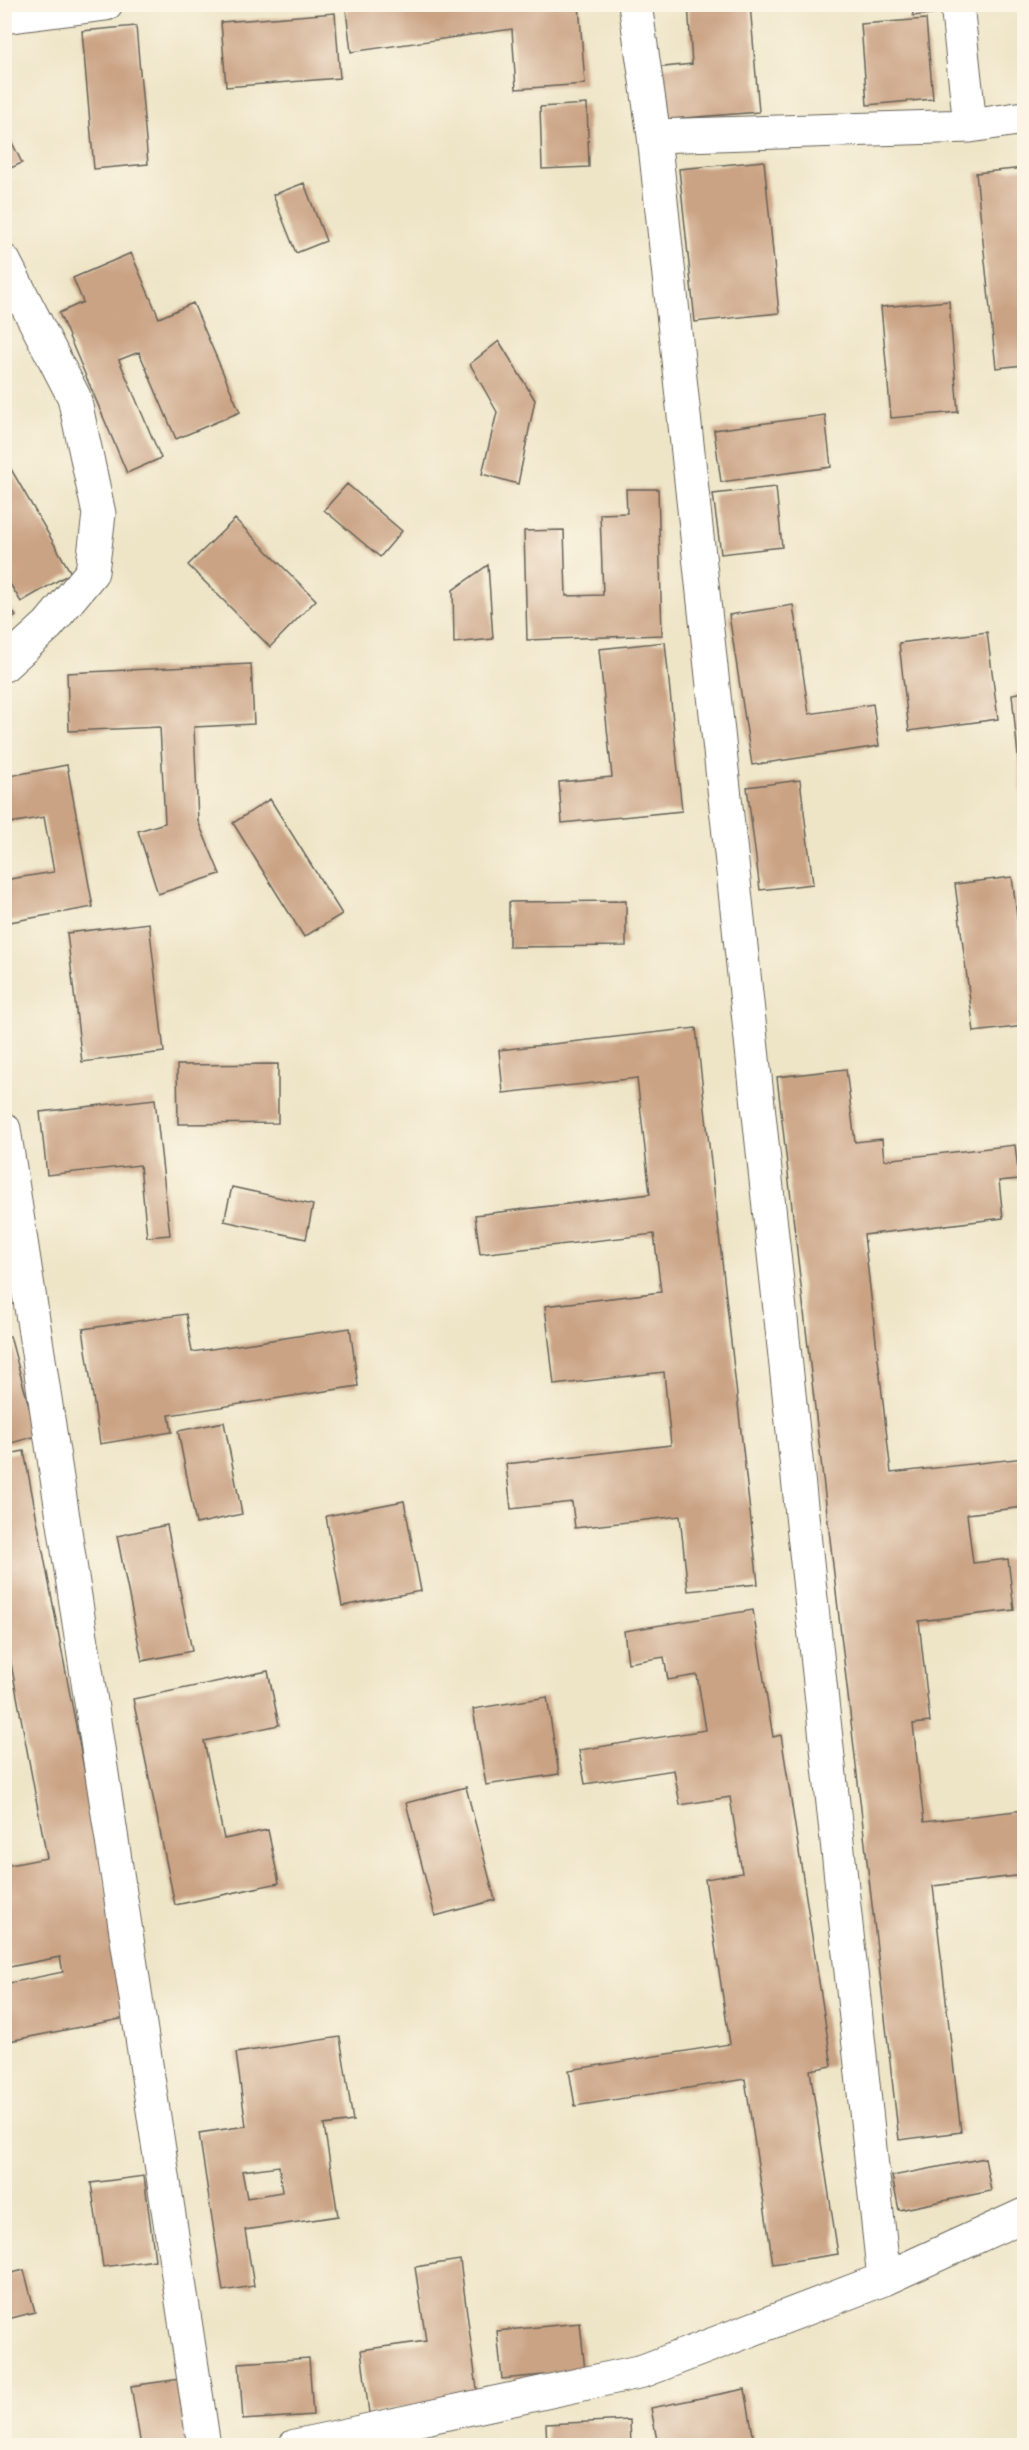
<svg xmlns="http://www.w3.org/2000/svg" width="1029" height="2450" font-family="Delius,sans-serif">
  <style>
    .building { fill: #caa384; fill-rule: evenodd }
    .lines { fill: none; stroke-linecap: round; stroke-linejoin: round }
    .minor-casing { stroke: #666258; stroke-width: 35 }
    .minor { stroke: #fff; stroke-width: 33 }
  </style>
  <rect width="100%" height="100%" fill="#fcf5e5"/>
  <filter id="ink" filterUnits="userSpaceOnUse"><feTurbulence type="fractalNoise" baseFrequency=".0167" numOctaves="2"/><feDisplacementMap in="SourceGraphic" scale="12" xChannelSelector="R" yChannelSelector="G"/><feConvolveMatrix kernelMatrix="1 2 1 2 8 2 1 2 1" color-interpolation-filters="sRGB"/></filter>
  <filter id="wash" filterUnits="userSpaceOnUse"><feTurbulence type="fractalNoise" baseFrequency=".008" numOctaves="4" result="noise"/><feDisplacementMap in="SourceGraphic" scale="24" xChannelSelector="R" yChannelSelector="G"/><feGaussianBlur stdDeviation="1.35" result="paint"/><feColorMatrix in="noise" values="0 0 0 0 0 0 0 0 0 0 0 0 0 0 0 0 0 1.4 0 .05"/><feComposite in="paint" operator="in"/></filter>
  <g filter="url(#wash)">
    <rect width="100%" height="100%" fill="#eee5c7"/>
    <g id="blocks">
      <path class="building" d="M373,4H579L585,84L516,89L512,29L351,52L346,10Z
        M688,4H750L759,112L659,120L655,68L692,64Z
        M912,4H954L955,11L913,16Z
        M335,13L340,78L226,87L221,22Z
        M926,19L933,99L867,105L861,24Z
        M136,26L148,164L94,169L82,31Z
        M587,104L589,167L542,169L540,107Z
        M4,126L22,163L4,171Z
        M764,161L779,313L695,322L679,169Z
        M1024,168V365L996,368L976,173Z
        M304,183L326,241L296,253L273,195Z
        M131,253L159,318L193,303L240,412L176,439L139,352L119,360L161,458L127,473L59,313L83,302L73,278Z
        M949,301L958,412L891,418L881,307Z
        M499,341L535,400L518,484L482,474L497,412L470,364Z
        M825,415L831,467L721,482L714,430Z
        M4,457L71,573L21,602L4,574Z
        M347,484L402,531L380,557L324,510Z
        M776,487L782,547L721,554L713,494Z
        M626,489H658L662,635L527,640L524,531L564,530L566,596L603,595L600,514L627,513Z
        M235,519L316,600L270,647L188,565Z
        M488,565L493,639L454,643L453,590Z
        M4,600L16,616L4,624Z
        M793,605L809,714L873,704L879,746L752,765L729,615Z
        M987,632L998,719L909,731L899,643Z
        M665,642L682,811L562,823L559,782L612,777L599,649Z
        M251,664L254,724L194,727L198,821L220,874L158,894L138,831L165,823L160,727L69,731L67,673Z
        M1024,692V808H1023L1012,694Z
        M67,765L93,907L4,923V880L54,872L44,817L4,824V777Z
        M800,780L813,884L760,890L747,787Z
        M270,799L342,914L304,937L233,823Z
        M1012,877L1024,971V1026L974,1032L955,884Z
        M626,901V946L509,947V902Z
        M149,923L164,1052L82,1062L67,933Z
        M696,1028L758,1584L688,1591L680,1516L575,1528L572,1502L511,1509L506,1464L671,1445L664,1372L554,1385L545,1306L661,1292L654,1234L480,1254L475,1215L650,1194L637,1078L503,1093L499,1050Z
        M278,1064V1123L178,1124L177,1065Z
        M846,1069L855,1142L882,1139L884,1160L1015,1145L1019,1179L999,1181L1003,1218L864,1235L891,1473L1024,1458V1507L967,1514L973,1563L1008,1559L1014,1610L919,1621L930,1722L913,1724L924,1822L1024,1810V1875L933,1886L961,2132L899,2140L777,1077Z
        M155,1099L170,1235L147,1237L140,1165L47,1175L40,1112Z
        M232,1187L313,1205L306,1239L224,1221Z
        M186,1314L192,1352L350,1328L358,1386L169,1415L172,1432L100,1444L83,1329Z
        M10,1336L37,1436L4,1445V1337Z
        M224,1422L242,1514L196,1524L178,1431Z
        M24,1451L131,2017L4,2042V1984L63,1972L60,1957L4,1968V1866L47,1858L7,1642L4,1643V1455Z
        M404,1501L421,1591L342,1606L326,1516Z
        M167,1525L192,1651L142,1661L117,1536Z
        M753,1610L773,1737L781,1735L832,2066L810,2070L838,2254L773,2264L745,2079L575,2106L569,2070L730,2044L705,1879L742,1873L730,1797L680,1805L674,1770L585,1784L579,1750L706,1730L697,1675L668,1680L664,1657L628,1663L624,1631Z
        M268,1671L279,1725L204,1741L224,1839L268,1830L279,1883L175,1905L133,1699Z
        M547,1697L559,1774L486,1785L473,1709Z
        M466,1787L495,1900L435,1916L406,1803Z
        M1024,2005V2028H1023L1021,2006Z
        M340,2037L353,2121L324,2125L338,2216L245,2230L254,2286L223,2291L199,2133L246,2126L236,2053ZM279,2166L282,2192L247,2198L242,2171Z
        M985,2158L991,2191L899,2210L892,2176Z
        M144,2176L155,2260L103,2267L91,2183Z
        M460,2260L478,2397L369,2413L361,2350L426,2341L415,2267Z
        M24,2270L35,2312L4,2320V2275Z
        M580,2323L585,2371L502,2379L497,2331Z
        M309,2358L313,2415L243,2420L239,2363Z
        M180,2379L189,2446H141L131,2386Z
        M745,2389L755,2446H658L651,2408Z
        M630,2420L631,2446H547L546,2424Z"/>
    </g>
  </g>
  <g filter="url(#ink)">
    <use href="#blocks" fill-opacity="0" stroke="#666258" stroke-width="1.5"/>
    <g class="lines">
      <defs>
        <path id="minor" d="M635,4L654,136L884,2279
          M957,4L970,126
          M4,17L106,4
          M654,136L970,126L1024,118
          M4,261L74,397L99,514L92,572L48,625L4,665
          M4,1129L204,2446
          M295,2446L643,2371L884,2279L1024,2215"/>
      </defs>
      <use href="#minor" class="minor-casing"/>
      <use href="#minor" class="minor"/>
    </g>
  </g>
  <rect width="1029" height="2450" fill="none" stroke="#fcf5e5" stroke-width="24"/>
</svg>
